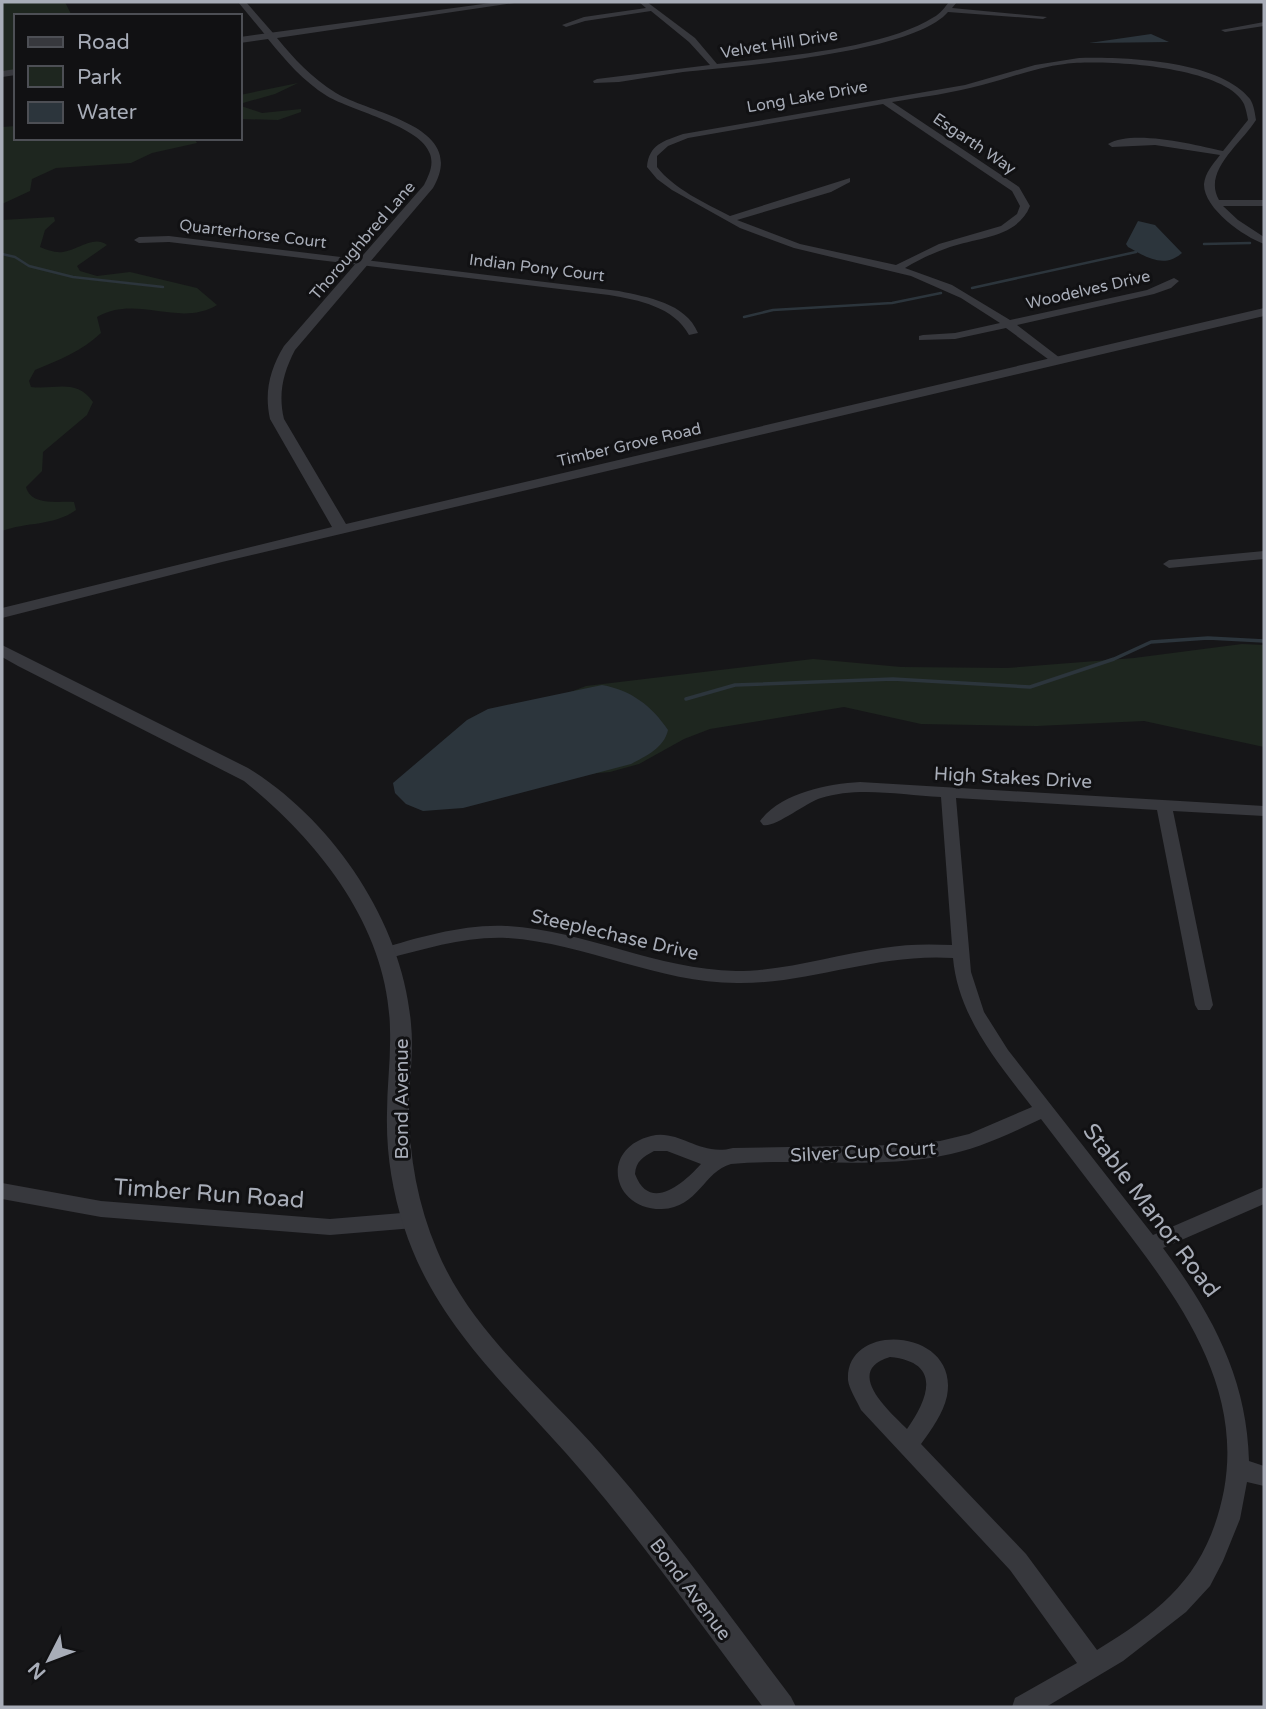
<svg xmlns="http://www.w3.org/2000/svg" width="1266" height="1709" font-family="'Varela Round',sans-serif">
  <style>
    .green { fill: #1e261f }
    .water { fill: #2c353c }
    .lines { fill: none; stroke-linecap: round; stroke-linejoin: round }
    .stream-far1 { stroke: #2c353c; stroke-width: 2.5 }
    .stream { stroke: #2c353c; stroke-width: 3.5 }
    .minor { fill: #37383d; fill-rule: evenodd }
    .tertiary { fill: #37383d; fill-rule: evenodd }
    .labels { text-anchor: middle; stroke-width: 6; stroke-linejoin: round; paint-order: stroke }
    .far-street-label { font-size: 16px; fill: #a8adb8; stroke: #111113 }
    .street-label { font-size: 19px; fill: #a8adb8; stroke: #111113 }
    .near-street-label { font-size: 23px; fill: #a8adb8; stroke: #111113 }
  </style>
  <rect width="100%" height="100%" fill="#161618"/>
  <path class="green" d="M2,2H65L72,16H16V71L2,73Z
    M298,83L275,94L243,103L241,106L262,113L301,109V112L278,120L240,119V95Z
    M16,126V138H194L197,143L152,153L131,163L56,168L32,179L30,191L2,204V127Z
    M54,217L55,221L45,230L40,247C47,250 55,253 63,252C78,250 93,235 107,245L77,266L80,271L97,276L130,272L197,288L217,305C179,328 137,294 97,317L101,333C82,351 59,360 35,370L29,381L31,387C55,390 76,378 93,402L87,415L43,452L42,471L26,487C31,506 57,501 74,502L76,510C54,526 26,522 2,531V220Z
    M1242,644L1264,645V747L1144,721L1037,726L921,724L844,707L710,729L684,739L639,764L610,772L576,775L521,711L586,686L813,659L901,667L1007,668L1134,658Z"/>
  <path class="water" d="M1151,34L1169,42L1089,43Z
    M1138,221L1155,225L1182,253C1164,269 1146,257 1128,247L1126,244Z
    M602,685C631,690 652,706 668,730C664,748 646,756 631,764L463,808L423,811L406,804L395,793L393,783L467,720L488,709Z"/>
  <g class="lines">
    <path class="stream-far1" d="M1204,244L1250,243
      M2,254L15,257L29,266L73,277L163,287
      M972,288L1136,252
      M744,317L773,310L892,303L941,293"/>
    <path class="stream" d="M686,699L735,685L893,679L1030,687L1114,659L1151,642L1208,638L1264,641"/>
    <path class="minor" d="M238,2H246L273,33V37H267Z
      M639,2H647L695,38L717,64C777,57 884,49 934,17C940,14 945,7 949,2H957L952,8L1047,17L1043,19L948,12C913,53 739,66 683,72C661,75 640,79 619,82L594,83L593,81L597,79L710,65L689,42L651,11L585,21L566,27L562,25L584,17L646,8Z
      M1264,22V26L1225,32L1221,30Z
      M1079,58C1125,57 1219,60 1250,99C1254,105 1255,114 1256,120C1242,143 1202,171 1219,200H1264V206H1223L1238,220L1264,237V244C1244,237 1203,208 1204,184C1205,173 1213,164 1220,155L1155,145L1112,147L1108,144C1133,129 1195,145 1223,151L1248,120C1247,115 1246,109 1244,104C1226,66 1102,59 1065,64C1037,67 1010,78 982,85C953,93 922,97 892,102L1019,187L1030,206C1017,238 979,237 950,247C935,252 920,259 905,268L952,285L1010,320L1147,290L1174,278L1179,281L1171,288L1154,294L1017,325L1060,358V362H1052L1006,328L955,339L919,340V336L923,335L955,333L1000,323L961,298L911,276L794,248L740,228L672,190L657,179L647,167C649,144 664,141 683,134L965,85L1035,65ZM883,104L1012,191L1020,206L1017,214L1001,226L939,244L896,265L800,244L737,220L831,192L850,182V178L730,216C705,203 674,189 657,167V156L668,146L688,138Z
      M169,236L619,291C647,297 686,303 698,333L689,335C674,307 639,300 609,295L169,242L139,243L134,240L139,237Z
      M1264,551V559L1169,568L1163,564L1169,560Z
      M860,782L1264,806V816L1173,811L1213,1005L1210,1010H1198L1195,1005L1157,810L956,798L971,972L984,1012L1008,1050L1153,1235L1264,1187V1204L1163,1248C1212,1314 1247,1378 1249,1461L1264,1466V1486L1247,1482L1240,1519L1223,1561L1210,1586L1186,1612L1123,1661L1046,1707H1012L1015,1698L1077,1663L1010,1570L861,1410C857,1401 849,1389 848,1380C845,1320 960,1328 947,1396C943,1414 931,1430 921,1444L1026,1554L1097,1650C1166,1608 1208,1572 1224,1490C1243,1386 1179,1299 1119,1221C1093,1187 1067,1153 1041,1119C1009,1134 976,1150 941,1156C872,1169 800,1158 731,1164C704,1171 698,1208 662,1209C612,1210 599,1149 651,1136C680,1129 699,1157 733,1148L899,1145L940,1141L969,1134L1032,1107C998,1063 958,1016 953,958C876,953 811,984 737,983C658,983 585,943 507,938C466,936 425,949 386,959L380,957L378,953L380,949C420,937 464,924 506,926C584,930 657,970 736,971C786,971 834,955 883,948C906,944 929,944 952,945L941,797C902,795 858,786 821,798C805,803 775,828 763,825L760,821C781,793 827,784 860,782ZM654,1151H667L701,1164C685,1182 650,1214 635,1174C636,1161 643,1157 654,1151ZM890,1357C942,1362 929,1398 907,1429C889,1411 843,1371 890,1357Z
      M2,1183L101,1201L330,1219L414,1212L421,1214L424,1220L421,1226L414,1228L330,1235L101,1217L2,1199Z"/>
    <path class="tertiary" d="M498,2H521L277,38C294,59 312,78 336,93C373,115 469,126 433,188L295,350C283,373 278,394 284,419L346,524L1264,308V316L222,562L2,618V608L332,527L270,419C264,392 270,369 284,346L424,185C429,175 434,165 430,154C421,126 352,111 327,96C303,81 286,61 268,39L240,43V37Z
      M16,69V75L2,77V71Z
      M2,645L248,768C334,821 403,924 411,1024C414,1052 409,1081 409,1108C409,1157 418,1205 437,1250C471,1332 544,1389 601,1454C669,1531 729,1615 791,1697L796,1707H763C704,1629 648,1549 585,1475C518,1395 437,1330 404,1227C392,1190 386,1152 387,1113C387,1085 391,1058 390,1030C389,929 319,841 244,781L18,666L2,657Z"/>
  </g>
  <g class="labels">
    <g class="far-street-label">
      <text transform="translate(779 43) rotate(-9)" y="6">Velvet Hill Drive</text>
      <text transform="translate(807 96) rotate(-10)" y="6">Long Lake Drive</text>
      <text transform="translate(975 143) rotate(34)" y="6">Esgarth Way</text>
      <text transform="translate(253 233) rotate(7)" y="6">Quarterhorse Court</text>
      <text transform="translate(362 240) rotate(-49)" y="6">Thoroughbred Lane</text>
      <text transform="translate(537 267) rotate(7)" y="6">Indian Pony Court</text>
      <text transform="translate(1088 289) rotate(-13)" y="6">Woodelves Drive</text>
      <text transform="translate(629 444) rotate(-13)" y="6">Timber Grove Road</text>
    </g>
    <g class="street-label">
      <text transform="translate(1013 777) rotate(3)" y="7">High Stakes Drive</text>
      <text transform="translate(615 934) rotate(13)" y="7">Steeplechase Drive</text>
      <text transform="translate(401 1099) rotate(-90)" y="7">Bond Avenue</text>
      <text transform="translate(863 1151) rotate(-3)" y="7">Silver Cup Court</text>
      <text transform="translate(691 1589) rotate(53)" y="7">Bond Avenue</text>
    </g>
    <g class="near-street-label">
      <text transform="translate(209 1193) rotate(4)" y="8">Timber Run Road</text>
      <text transform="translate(1152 1210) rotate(53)" y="8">Stable Manor Road</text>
    </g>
  </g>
  <rect width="1266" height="1709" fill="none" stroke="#a8adb8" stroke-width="7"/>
  <rect x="14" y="14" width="228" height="126" fill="#111113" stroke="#4d4f55" stroke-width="2"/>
  <rect x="28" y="37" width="35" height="10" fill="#37383d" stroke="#4d4f55" stroke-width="2"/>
  <text x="77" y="49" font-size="21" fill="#a8adb8">Road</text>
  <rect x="28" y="66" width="35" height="21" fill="#1e261f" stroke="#4d4f55" stroke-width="2"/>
  <text x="77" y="84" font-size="21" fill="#a8adb8">Park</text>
  <rect x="28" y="102" width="35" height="21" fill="#2c353c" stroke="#4d4f55" stroke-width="2"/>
  <text x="77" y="119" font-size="21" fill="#a8adb8">Water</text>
  <g transform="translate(49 1660) rotate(228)" stroke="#111113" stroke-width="5" paint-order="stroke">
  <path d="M0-5L12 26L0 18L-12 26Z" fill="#a8adb8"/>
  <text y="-10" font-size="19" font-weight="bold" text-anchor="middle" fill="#a8adb8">N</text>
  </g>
</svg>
